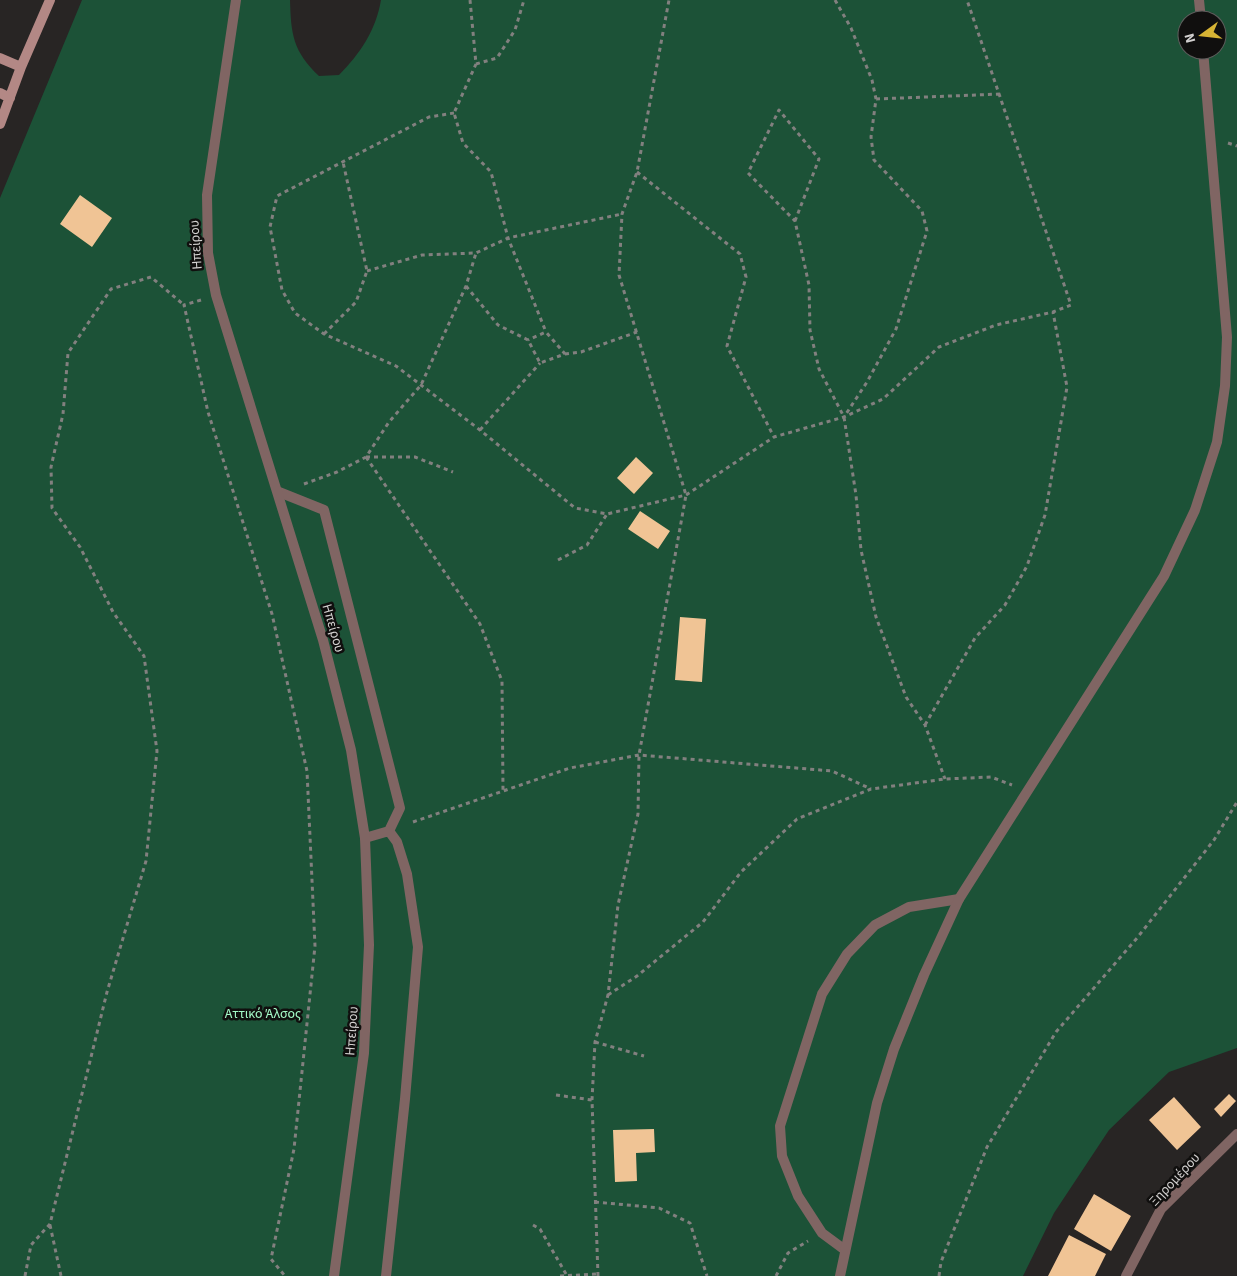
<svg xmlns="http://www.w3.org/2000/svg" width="1237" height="1276" font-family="'Source Sans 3',sans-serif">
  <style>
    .green { fill: #1c5237; fill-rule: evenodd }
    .building { fill: #f0c495 }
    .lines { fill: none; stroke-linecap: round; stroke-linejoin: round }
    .path { stroke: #82807f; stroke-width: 3; stroke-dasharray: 4 4; stroke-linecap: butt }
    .lane { stroke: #806563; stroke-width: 10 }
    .street { stroke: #806563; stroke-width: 10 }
    .secondary { stroke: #b38885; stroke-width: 10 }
    .labels { text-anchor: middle; stroke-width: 5; stroke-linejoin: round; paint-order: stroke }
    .street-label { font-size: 14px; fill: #d4d2d1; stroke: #100f0e }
    .park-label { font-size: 14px; fill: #a3f9c7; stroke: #100f0e }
  </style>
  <rect width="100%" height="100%" fill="#282524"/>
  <path class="green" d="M82,0H290C291,35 293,51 319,76L339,75C360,54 376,30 381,0H1237V1048L1169,1072L1109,1130L1054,1213L1023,1276H0V198ZM1187,20H1217V50H1187Z"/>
  <path class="building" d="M80,195L112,218L92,247L60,224Z
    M636,457L653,473L634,494L617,478Z
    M640,511L670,531L658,549L628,529Z
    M680,617L706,619L702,682L675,680Z
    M1229,1094L1236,1101L1221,1117L1214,1109Z
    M1174,1097L1201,1127L1177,1150L1149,1120Z
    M654,1129L655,1152L636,1153L637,1181L615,1182L613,1130Z
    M1094,1194L1131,1216L1111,1251L1074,1229Z
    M1069,1235L1106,1254L1095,1276H1048Z"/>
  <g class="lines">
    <path class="path" d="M470,0L476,64L454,113L463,143L491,172L508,238L546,332
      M835,0L851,28L872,80L876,99L871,137L874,160L922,211L927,231L896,329L867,382L844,417
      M476,64L497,58L515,30L524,0
      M876,99L1001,94
      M454,113L429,117L277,196L270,227L282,290L295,313L324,334L396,366L480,430L575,508L607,514L686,495L774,437L844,417L883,399L939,347L996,325L1053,312L1071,305L967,0
      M1228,143L1237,146
      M637,172L740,254L746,277L727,346L774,437
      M795,221L819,159L779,110L748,173L795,221L809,285L810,330L819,369L844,417L856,495L861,550L876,617L906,697L925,725L945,779
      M367,271L422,255L476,253L508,238L622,214
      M466,286L498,325L528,340L540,363L565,354L546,332L528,340
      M201,300L184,305L208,412L272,614L307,771L315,946L294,1149L271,1259L285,1276
      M324,334L356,302L367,271L343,162
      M565,354L581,352L637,332
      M480,430L540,363
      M366,457L480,624L502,681L503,790
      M366,457H415L453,472
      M304,484L337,472L366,457L389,422L421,385L466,286L476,253
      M558,560L587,545L607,514
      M925,725L975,638L1005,605L1027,566L1045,515L1067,387L1053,312
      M413,822L570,768L639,755L832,771L871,789
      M608,995L637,976L703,922L741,872L797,819L871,789L945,779L991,777L1012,785
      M595,1042L644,1056
      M556,1095L592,1100
      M595,1202L659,1208L690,1223L707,1276
      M50,1225L61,1276
      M533,1225L540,1229L566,1274
      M25,1276L31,1245L50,1224L107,992L146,861L157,751L144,656L113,612L80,547L52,508L51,467L63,414L68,353L111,289L151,277L184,305
      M560,1276L598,1274
      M598,1276L592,1100L595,1042L608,995L618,905L638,814L639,755L686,495L619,275L622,214L637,172L669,0
      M776,1276L788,1253L808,1241
      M939,1276L941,1262L987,1147L1056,1032L1137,938L1214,840L1237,802"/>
    <path class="lane" d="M279,492L324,510L400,808L389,831L365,838
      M845,1250L822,1233L798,1196L782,1156L780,1126L822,994L847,954L875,925L909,907L959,899
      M386,1276L405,1099L418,947L407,874L397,842L389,831"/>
    <path class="street" d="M236,0L207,195L208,253L216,295L323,640L351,750L365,838L369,945L364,1053L334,1276
      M1199,0L1201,20
      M840,1276L877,1103L894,1049L924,975L959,899L1164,576L1195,510L1217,442L1225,386L1227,337L1203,50
      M1126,1276L1161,1209L1237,1134"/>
    <path class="secondary" d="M0,58L21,67
      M0,93L10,98
      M0,124L21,67L50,0"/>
  </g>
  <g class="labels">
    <g class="street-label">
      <text transform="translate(195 245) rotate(-94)" y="5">Ηπείρου</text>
      <text transform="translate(334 628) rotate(74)" y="5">Ηπείρου</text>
      <text transform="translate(351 1031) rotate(-86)" y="5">Ηπείρου</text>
      <text transform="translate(1174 1179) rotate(-47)" y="5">Ξηρομέρου</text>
    </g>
    <g class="park-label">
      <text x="263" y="1018">Αττικό Άλσος</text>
    </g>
  </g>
  <g transform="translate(1202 35) rotate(255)"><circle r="24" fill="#100f0e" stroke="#5e5d5c"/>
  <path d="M0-4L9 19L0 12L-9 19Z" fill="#d7b434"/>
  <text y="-8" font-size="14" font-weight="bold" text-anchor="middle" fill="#d4d2d1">N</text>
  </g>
</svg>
